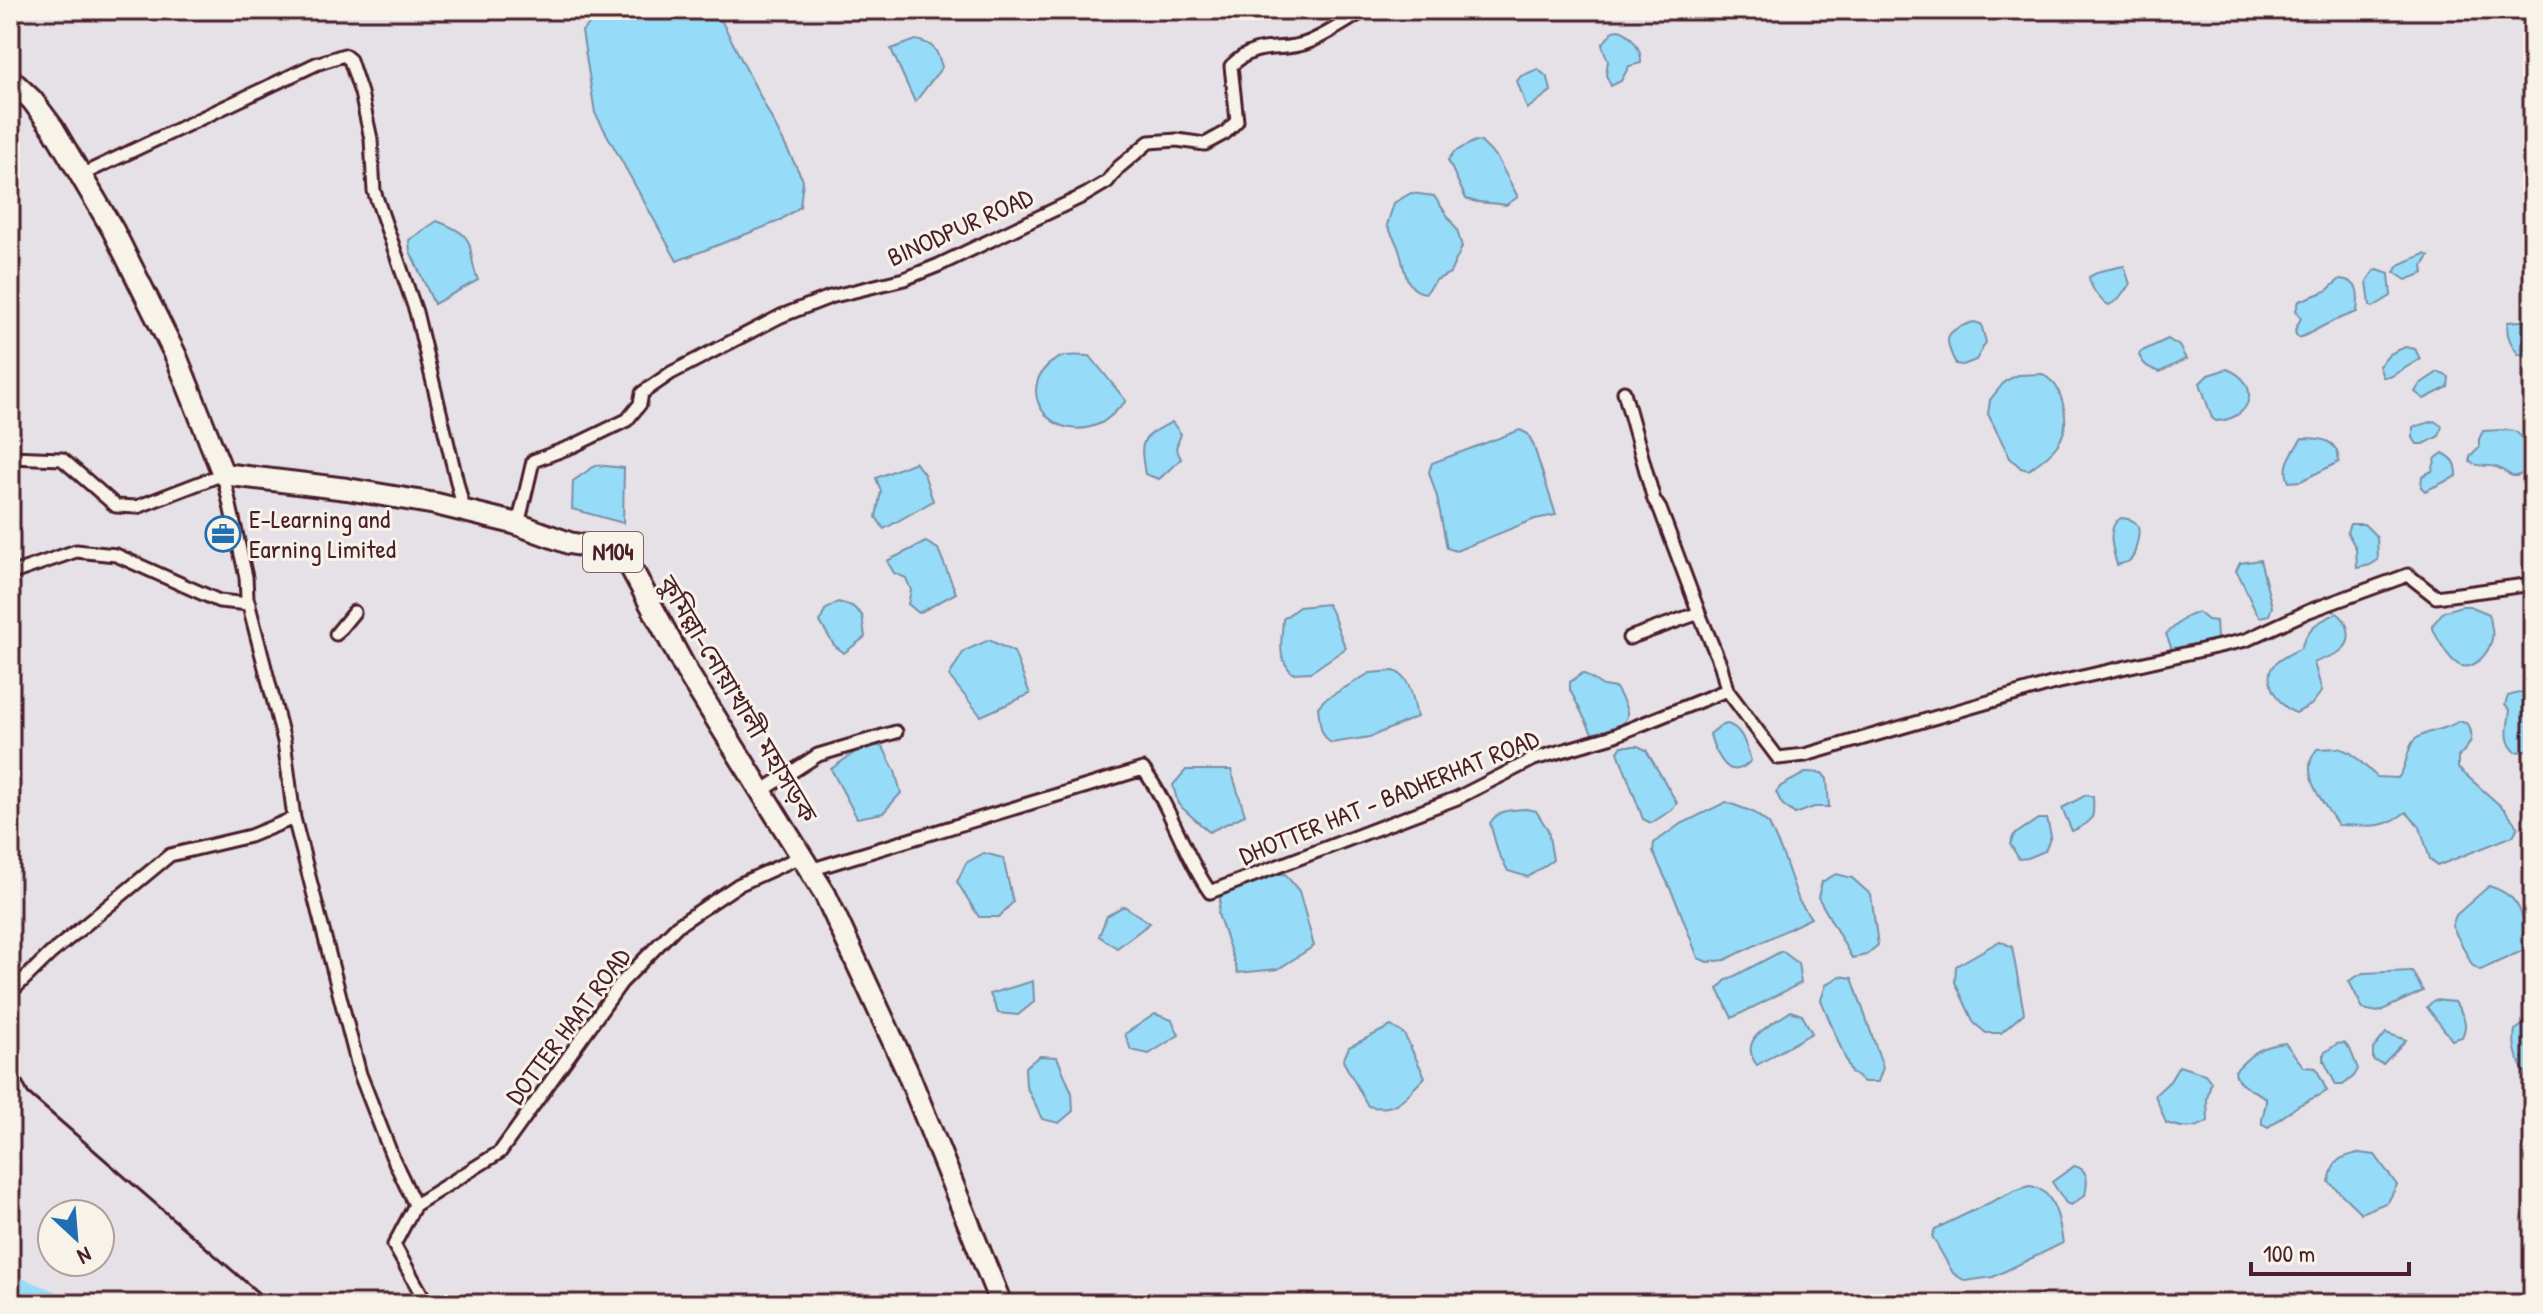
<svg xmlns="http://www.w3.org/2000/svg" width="2543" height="1314" font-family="'Patrick Hand','Noto Sans Bengali',sans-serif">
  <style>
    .water { fill: #96dcf8; stroke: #7890a6; stroke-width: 2 }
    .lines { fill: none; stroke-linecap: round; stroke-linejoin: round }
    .river { stroke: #96dcf8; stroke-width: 18 }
    .minor-casing { stroke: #4a1f2b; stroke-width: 17 }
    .trunk-casing { stroke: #4a1f2b; stroke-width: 26 }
    .minor { stroke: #f7f3e8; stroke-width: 11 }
    .trunk { stroke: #f7f3e8; stroke-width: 20 }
    .rail { stroke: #4a1f2b; stroke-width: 3 }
    .labels { text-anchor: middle; stroke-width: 6; stroke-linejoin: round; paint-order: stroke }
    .shield { fill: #f7f3e8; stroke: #7e5f64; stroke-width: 2 }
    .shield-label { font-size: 24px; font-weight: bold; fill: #4a1f2b }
    .street-label { font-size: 26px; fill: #4a1f2b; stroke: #f7f3e8 }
    .poi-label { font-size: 26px; fill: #4a1f2b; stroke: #f7f3e8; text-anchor: start }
  </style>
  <rect width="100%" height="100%" fill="#e6e0e7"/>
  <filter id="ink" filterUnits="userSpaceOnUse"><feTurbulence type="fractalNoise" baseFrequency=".0125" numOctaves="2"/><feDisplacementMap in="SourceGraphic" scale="16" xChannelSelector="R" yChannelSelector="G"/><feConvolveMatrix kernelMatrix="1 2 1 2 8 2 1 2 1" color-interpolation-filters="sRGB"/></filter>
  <g filter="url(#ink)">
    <path class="water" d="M604,10H716L803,180L800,207L777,222L677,261L595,113L582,31Z
      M1619,30C1631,33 1642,50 1641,63L1629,66L1621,81L1611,86L1606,75L1608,61L1602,45L1613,31Z
      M916,40C935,44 937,50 942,67L915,102L891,49Z
      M1538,69L1548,78L1551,91L1527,109L1517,81L1521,76Z
      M1475,141L1481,142L1497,158L1518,197L1506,205C1493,202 1477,204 1466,199L1448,160L1454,152Z
      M1411,193L1434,196L1457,230L1462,247L1450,273L1436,280L1426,293C1404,291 1405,267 1399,250C1396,241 1391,233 1387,225L1394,203Z
      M437,221C482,238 464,245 478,280L434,304L410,251L409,240Z
      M2424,254L2429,256L2423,266L2424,273L2406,280L2394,272L2401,264Z
      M2124,266L2130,284L2119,299L2109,305C2100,301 2090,287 2089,277L2100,271Z
      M2378,270L2389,274L2391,296L2373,307L2370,305L2367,281L2374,271Z
      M2340,279C2360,280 2359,296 2357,312L2333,321L2304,336L2299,338L2296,335L2295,330L2301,318L2296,310L2299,301L2326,291Z
      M2533,320V355L2518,354C2511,344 2505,334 2508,322Z
      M1974,322L1981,324L1986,342L1976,360L1963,365L1956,364C1942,337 1945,330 1974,322Z
      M2168,339L2179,346L2186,359L2160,372C2149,368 2144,366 2139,355L2140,352Z
      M2405,347L2415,349L2420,359L2390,377H2383L2379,366L2390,354Z
      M1090,356L1126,401C1119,408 1111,417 1103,422C1049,450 1009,383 1059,358C1067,354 1080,356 1090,356Z
      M2227,369C2263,383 2252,420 2216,421L2212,418L2200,383L2208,375Z
      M2438,372L2449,377L2448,387L2424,399L2415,392L2420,384Z
      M2043,374C2057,385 2058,387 2063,404C2072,437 2054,453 2028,470L2021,468L2010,458L1988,414L1990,400L2005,381L2018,375Z
      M2434,421L2442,426L2439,436L2424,444H2417L2413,438V427Z
      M1172,422L1181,434L1176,448L1181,459L1159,479L1145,474C1139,439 1140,439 1172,422Z
      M1520,430L1528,434L1533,444L1556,515L1535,519L1456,551L1447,548L1437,497L1429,472L1432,463Z
      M2503,430C2504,430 2515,431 2516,432C2525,437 2528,461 2527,470C2511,483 2510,472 2496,467C2486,464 2479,468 2470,462V457L2479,448V439L2483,431Z
      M2302,438C2321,438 2338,439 2339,462L2301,481L2289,482C2281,466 2293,452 2302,438Z
      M2443,453C2454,459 2457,463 2457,476L2425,491L2421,487L2422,476L2432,471L2436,458Z
      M915,462L924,474L933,501L884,529L876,517L881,491L876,478Z
      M596,465L624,468L623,523L572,509L573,481Z
      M2121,518C2139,519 2141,527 2137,543C2135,550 2135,557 2129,561C2126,563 2120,564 2117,565C2113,550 2105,527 2121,518Z
      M2350,524H2364L2377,537L2378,560L2370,565L2357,568L2356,548L2347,532Z
      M926,542L938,549L956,593L919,613L908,604L911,590L906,578L894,573L887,561Z
      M2260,560L2272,607L2269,615L2260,617C2250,607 2247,586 2236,571L2240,563Z
      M838,602L852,606L862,615L865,637L844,653L834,645L820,622L825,610Z
      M1327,604C1336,617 1338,633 1346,648L1311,672L1292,673C1276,655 1282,642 1283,619L1299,607Z
      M2461,606H2470L2489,614C2490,621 2494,631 2492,639C2490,652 2472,675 2456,663C2447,656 2436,637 2432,626L2443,612Z
      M2198,612L2208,620L2216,621L2217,639L2185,650L2173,652L2166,634L2186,617Z
      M2337,613C2350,622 2354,643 2339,652C2331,657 2321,659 2314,663L2322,691L2311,705L2296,713C2280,708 2262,680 2273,666C2279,658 2292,653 2301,648C2309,626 2316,623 2337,613Z
      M989,640L1014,652L1030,694L981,716L949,676L964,651Z
      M1394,671C1412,677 1413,701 1417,717L1370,737L1331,743C1319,734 1320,721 1318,707L1324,700L1370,673Z
      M1583,673L1603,686L1616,688C1620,695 1626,705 1627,712C1629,727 1602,736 1592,733L1570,690V682Z
      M2533,689V750L2516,752C2503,742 2508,726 2510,711L2505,705L2508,696Z
      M2459,721L2468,724C2476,739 2469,746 2458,757V768L2504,809L2518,827L2513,836L2437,866L2430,859L2420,827L2406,812C2381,831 2368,825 2338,825C2324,803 2297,774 2317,749L2339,748L2351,753L2377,777L2398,778C2408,767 2406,745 2417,738C2427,730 2445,731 2459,721Z
      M1727,724C1743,728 1746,747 1751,761C1746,765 1740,771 1732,769C1722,767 1712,744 1710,734L1720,726Z
      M868,743L883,747L895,771L901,793L883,813L857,818L831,769Z
      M1622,746H1638L1646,750L1677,803L1672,810L1651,823L1643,819L1618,752Z
      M1186,770H1231L1245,815L1209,832L1178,804L1173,785Z
      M1807,772L1822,773L1827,779L1829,807H1814L1795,814L1782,804L1776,792L1781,786Z
      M2086,795L2093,797C2094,819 2094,822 2072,831L2062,808Z
      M1726,802L1753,812L1769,824L1783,855L1799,901L1811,918L1725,960L1707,962L1698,958L1677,903L1653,852L1654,843L1679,825Z
      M1526,809L1536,811L1548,830L1553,860L1528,877L1508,871L1498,852L1490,823C1499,809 1510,810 1526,809Z
      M2038,819H2047L2051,836L2045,851L2028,858L2019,859L2010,844L2014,835Z
      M984,853L1003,858L1013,902L999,917H979L957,882L966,863Z
      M1285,874L1299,891L1314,946L1278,969L1238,973L1218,914L1221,893L1239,880Z
      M1836,874L1852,878L1871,895L1878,945L1866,955L1852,958L1818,897L1822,882Z
      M2489,886C2523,896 2522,917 2531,947L2480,970L2472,965L2452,926L2456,915Z
      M1124,906L1150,923L1117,948L1099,936L1107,916Z
      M2000,941L2012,947L2024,1013L2001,1033H1986L1974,1023L1955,982L1956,966Z
      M1782,951L1798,963L1801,983L1732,1018L1718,989L1725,981Z
      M2412,971L2423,991L2378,1012L2363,1009L2349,981L2363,973Z
      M1840,976L1852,978L1883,1067L1878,1082H1864L1851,1072L1821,1000L1826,985Z
      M1033,981L1034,1002L1018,1015L998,1013L990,994Z
      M2434,1000L2455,1002C2463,1015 2469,1023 2462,1037L2452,1040L2427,1007Z
      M1791,1011L1802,1015L1812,1033L1757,1065C1736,1038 1772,1025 1791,1011Z
      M1155,1014L1172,1020L1179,1035L1149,1054L1131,1050L1125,1034Z
      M2533,1018V1087C2522,1069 2511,1052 2515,1030Z
      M1391,1026L1404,1034L1425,1077C1406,1096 1397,1113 1368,1106L1343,1061L1349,1047Z
      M2386,1033L2406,1040L2383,1064L2373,1060V1049Z
      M2285,1043L2304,1067L2316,1068L2327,1091L2299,1105L2268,1127L2262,1124C2261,1115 2267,1107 2266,1098C2254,1089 2237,1088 2235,1071C2253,1052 2259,1047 2285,1043Z
      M2344,1043L2350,1049L2358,1069L2354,1076L2343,1085H2336L2324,1061V1053L2337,1044Z
      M1040,1056L1057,1057L1072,1093L1073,1111L1059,1123L1042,1119L1026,1086L1025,1067Z
      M2179,1066L2205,1074L2211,1082L2207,1099L2208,1121C2193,1131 2182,1128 2166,1123L2155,1095L2170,1081Z
      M2359,1153L2375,1155L2397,1185L2388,1202L2361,1213L2329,1182C2333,1161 2338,1157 2359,1153Z
      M2074,1166C2089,1169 2088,1182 2085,1195L2071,1205L2066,1203L2052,1182Z
      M2029,1186C2055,1188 2060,1223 2063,1243L1993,1277L1965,1281L1953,1273L1932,1236L1935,1229L2014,1191Z"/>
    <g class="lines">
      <path class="river" d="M10,1283L63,1304"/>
      <defs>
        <path id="minor" d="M81,175L316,64L344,55L350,60L361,93L371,139L374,191L416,312L464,511
          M1624,392L1654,500L1660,509L1699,613L1721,666L1727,690L1778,758L1805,755L2051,684L2246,640L2309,611L2408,575L2436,597L2533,584
          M10,457L62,459L116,506L137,507L223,474L246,577L247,598L284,741L294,818L360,1074L392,1156L415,1205
          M518,525L533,461L573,446L627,420L640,404L642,393L671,373L781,316L830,297L904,279L939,265L1085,195L1107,182L1118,168L1149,142L1177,140L1205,144L1225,133L1237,121L1231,66C1258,39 1279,54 1309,42C1328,34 1347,21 1365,10
          M10,574L76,551L116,555L219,601L249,604
          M336,634L354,612
          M1629,638L1699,613
          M762,791L818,755L896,732
          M810,870L1143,769C1171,806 1183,854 1210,892L1457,798L1534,759L1610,737L1727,690
          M10,993L50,954L170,855L250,836L294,818
          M415,1205L500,1152L621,983L677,926L738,885L802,856
          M415,1205L394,1245L427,1304"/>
        <path id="trunk" d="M10,79L32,100L53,128L113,230L176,356L223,474L347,489L436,504L514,523L569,543L608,550L620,555L630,566L687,672L825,894L907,1071L1001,1304"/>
      </defs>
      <use href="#minor" class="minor-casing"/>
      <use href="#trunk" class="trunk-casing"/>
      <use href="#minor" class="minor"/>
      <use href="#trunk" class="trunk"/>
      <path class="rail" d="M10,1056L28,1093L271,1304"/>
    </g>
  </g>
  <defs>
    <symbol id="office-ring" viewBox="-11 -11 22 22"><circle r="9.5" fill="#f7f3e8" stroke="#1f6fb2" stroke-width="1.5"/><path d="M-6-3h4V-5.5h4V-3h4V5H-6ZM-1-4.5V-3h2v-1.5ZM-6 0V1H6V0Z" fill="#1f6fb2"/></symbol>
  </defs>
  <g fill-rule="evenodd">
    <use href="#office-ring" x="203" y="514" width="40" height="40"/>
  </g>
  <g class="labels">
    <rect class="shield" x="583" y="532" width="60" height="40" rx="6"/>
    <g class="shield-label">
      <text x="613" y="560">N104</text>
    </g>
    <g class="street-label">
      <text transform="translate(960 227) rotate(-24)" y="9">BINODPUR ROAD</text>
      <text transform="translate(738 699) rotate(59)" y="9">কুমিল্লা–নোয়াখালী মহাসড়ক</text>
      <text transform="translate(1389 797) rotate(-22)" y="9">DHOTTER HAT - BADHERHAT ROAD</text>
      <text transform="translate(568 1026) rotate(-53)" y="9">DOTTER HAAT ROAD</text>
    </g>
    <g class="poi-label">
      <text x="249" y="528">E-Learning and<tspan x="249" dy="30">Earning Limited</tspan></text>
    </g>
  </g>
  <rect width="2543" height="1314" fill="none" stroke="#f7f3e8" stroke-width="40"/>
  <rect x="20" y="20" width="2503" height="1274" fill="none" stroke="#4a1f2b" stroke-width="3" filter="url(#ink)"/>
  <g transform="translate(76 1238) rotate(154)"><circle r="38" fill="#f7f3e8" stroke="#b29e9c" stroke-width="2"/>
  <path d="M0-6L14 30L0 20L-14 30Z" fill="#1f6fb2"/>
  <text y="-12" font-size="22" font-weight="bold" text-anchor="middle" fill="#4a1f2b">N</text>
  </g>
  <path d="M2251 1262v12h158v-12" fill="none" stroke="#4a1f2b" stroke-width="4"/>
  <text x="2263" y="1262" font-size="24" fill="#4a1f2b" stroke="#f7f3e8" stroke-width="6" paint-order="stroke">100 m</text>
</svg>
